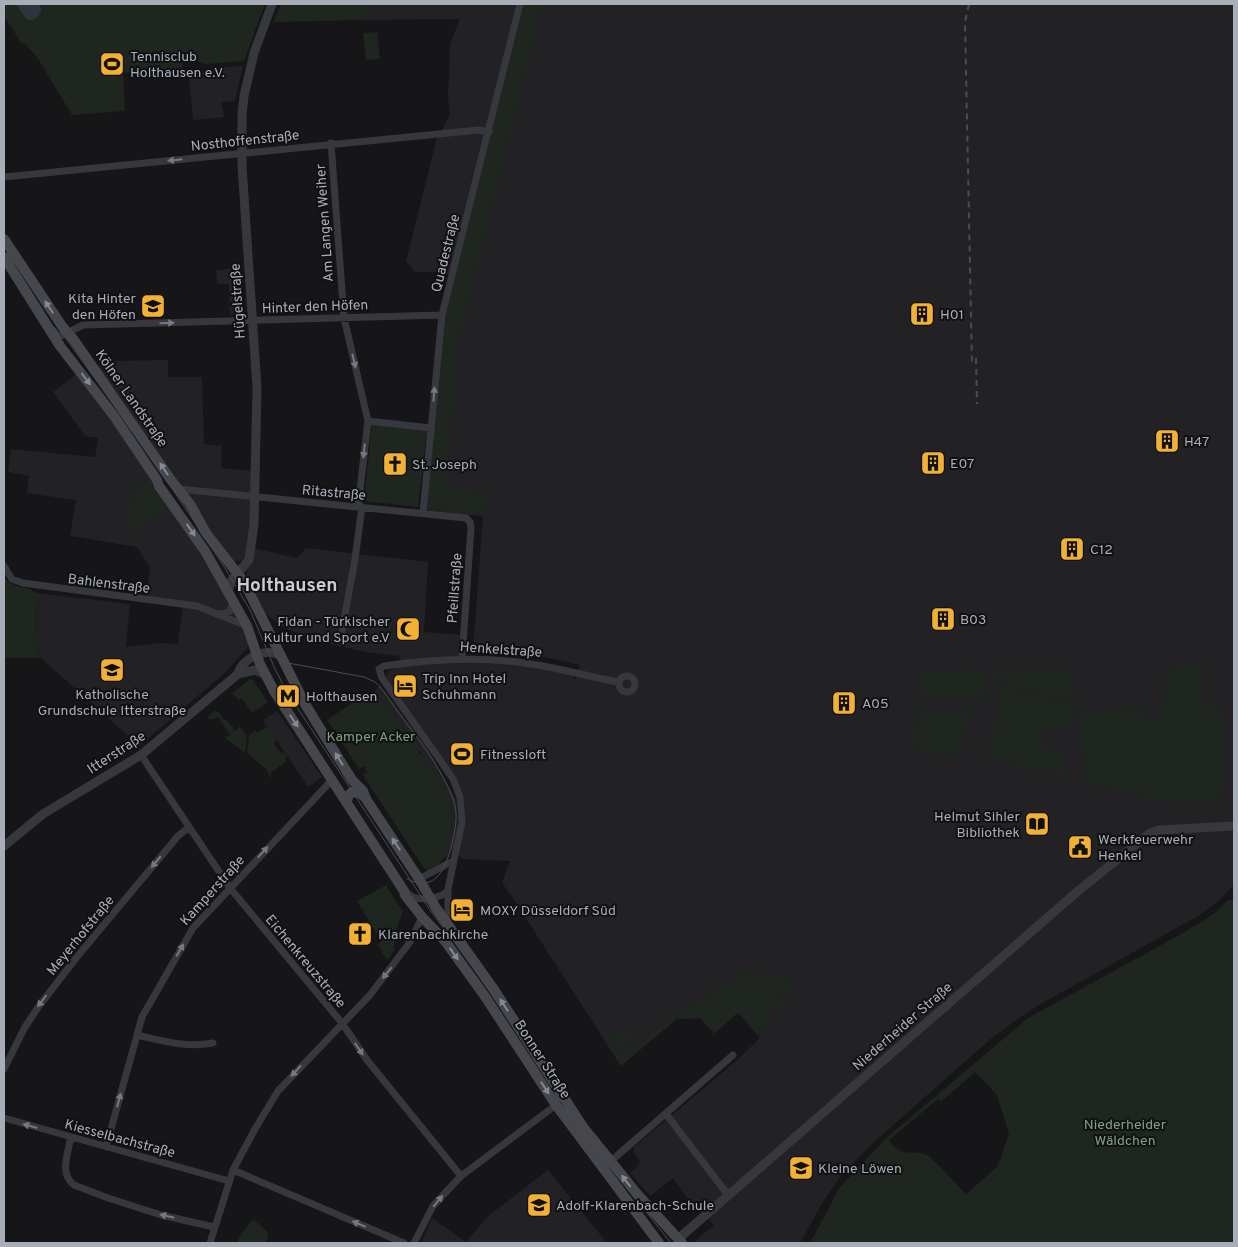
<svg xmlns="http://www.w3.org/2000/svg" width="1238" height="1247" font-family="Overpass,sans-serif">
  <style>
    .built { fill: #222225 }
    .green { fill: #1e261f; fill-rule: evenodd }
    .water { fill: #2c353c }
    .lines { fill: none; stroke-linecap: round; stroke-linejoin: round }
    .minor { stroke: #37383d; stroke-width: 7 }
    .tertiary { stroke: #37383d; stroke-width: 9 }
    .secondary { stroke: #45474d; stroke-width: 10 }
    .tram { stroke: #4a4c52; stroke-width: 1 }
    .rail { stroke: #4a4c52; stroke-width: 2; stroke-dasharray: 6 5; stroke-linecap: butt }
    .oneway { fill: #757881 }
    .oneway2 { fill: #858993 }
    .labels { text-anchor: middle; stroke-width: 4; stroke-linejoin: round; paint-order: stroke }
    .poi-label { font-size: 14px; fill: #a8adb8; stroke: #111113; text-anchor: start }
    .street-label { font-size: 14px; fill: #a8adb8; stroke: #111113 }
    .park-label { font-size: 14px; fill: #7fa381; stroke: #111113 }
    .district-label { font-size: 19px; font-weight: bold; fill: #c9ccd4; stroke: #111113 }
  </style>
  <rect width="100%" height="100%" fill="#161618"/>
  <path class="built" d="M371,4H1234V884L1220,900L1198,916L1032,1009L993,1037L875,1141L842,1174L823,1202L800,1243H695L698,1238L714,1225L688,1199L673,1178L650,1196L630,1173L638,1166L640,1161L634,1153V1147L737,1060L759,1039V1037L738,1013L714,1034L700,1018L677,1019L621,1066L511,895L502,883L510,861L463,859L458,855L462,834L458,788L384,680L388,671L401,666L399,656L366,652L321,642L284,628L262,611L245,580L249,564L244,561H232L95,368L109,359L115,361L168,360V377H202L204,444L222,446L221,468L252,471L251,524L248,547L297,558L306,548L428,562L424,632L462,635L461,660L510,662L572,674L575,680L580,665L535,655L476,651L473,648L483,516L430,512L425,506L443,320L454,279L443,272H415L406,261L436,141L450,114L448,97L450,44L460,19L366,20Z
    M243,66L235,101L221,102L224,117L193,120L189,76L220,67Z
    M241,268L244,314L230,315L229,284H217L216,270Z
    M78,373L132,448L222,587L252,642L226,672L139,746L41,658L37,652L36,593L130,604L126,647L159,643L178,644L183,604L146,600L150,568L137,547L70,536L76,500L27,493L29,476L8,472L11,449L95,457L98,438L85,436L53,392Z
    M380,685L425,744L456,799L458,823L453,852L442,860L450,834V807L439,782L422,754L418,750L389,708L373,693Z
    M277,711L322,777L308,787L263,720Z
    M548,1170L607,1243H421L432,1218L466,1242L487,1217Z"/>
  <path class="green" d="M4,4H265L244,61L206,64L188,58L182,59V69L123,73L125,111L72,115L37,57L24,43L22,44L4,16Z
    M281,4H371L366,20L274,22Z
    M525,4H543L459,337L446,487L487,494L485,512L432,508L428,505V492L444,323Z
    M377,32L380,59L366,60L363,33Z
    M372,423L427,430L418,507L364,501Z
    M150,481L168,508L128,535L133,492Z
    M4,577C15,590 27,585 36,593L37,652L41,658H4Z
    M1201,665L1204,669L1200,704L1222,709L1225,774L1223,775L1219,804L1155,800L1081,780L1084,772V764L1079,709L1093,711L1140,706V717L1161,721L1168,668Z
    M1071,668L1073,695L1072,699L1070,700L995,681V671Z
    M981,671C991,675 988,689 987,698L936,700C919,697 919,692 918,676L921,673Z
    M250,679L253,680L268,702L252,713L242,698L239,700L232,693Z
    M997,686L1067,703L1075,707L1071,726L1043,732L1040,742V746L1064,754L1063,775L985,758L997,715L996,687Z
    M369,692L371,695L373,693L389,708L418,750L419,754H422C432,769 443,785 449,802C455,817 450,850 440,863C437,867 432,869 428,872L421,864L363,775L367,772L364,766L359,769L327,720Z
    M959,708L969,712L957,758L915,749L914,730L921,709L944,715L947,711Z
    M214,711L219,712L223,719L227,720L235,731L240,726L247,737L245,753L225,738L230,735L218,717L213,720L207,718Z
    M268,726L276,740L274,744L281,753L284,752L287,757L285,758L287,761L270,773L272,777L271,778L266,769L247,753L249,735L256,730L257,733Z
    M386,885L403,912C400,920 397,927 395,935C391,946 399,949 387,960L377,944L382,942L357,901Z
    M1228,900H1234V1243H810L840,1187L885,1139L1028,1018L1183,933L1213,914ZM975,1072L997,1095L1009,1134L998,1166L966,1194C959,1187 934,1159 927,1155C911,1148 902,1160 889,1140L938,1099L941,1102Z
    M742,970L781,980L782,977L792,979L788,994L785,995L772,989L737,983L732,977Z
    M730,979L736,985L771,991L792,1002L780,1012L774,1006L767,1011L775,1020L758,1034L739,1011L714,1032L701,1016L699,1018L676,1019L621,1066L594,1024C601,1033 612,1055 626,1052L683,1009L702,1001Z
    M616,1029L622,1036L630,1030L635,1038L626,1046H619L609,1034Z
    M252,1220H254L267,1231L268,1236L266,1243H237L241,1234Z"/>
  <path class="water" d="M16,4H40L41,11L38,17L32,20L26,19Z"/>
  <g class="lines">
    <path class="minor" d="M331,143L344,318L368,421L358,507
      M4,177L479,130L489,132
      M53,330L57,335L61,336L83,325L442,315
      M368,421L431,428
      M179,489L466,518L470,522L471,528L462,659
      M423,513L442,315L520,4
      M4,566L12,579L23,583L197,606L247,626
      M218,614L226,613L230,611L233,601
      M342,631L355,559L362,507
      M619 684a8 8 0 1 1 16 0a8 8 0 1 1-16 0Z
      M141,755L230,888L342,1023L367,1060L461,1176
      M419,879L453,861
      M406,892C409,893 410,896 413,897C421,901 443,898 448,890
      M448,925V889L462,822L460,797L453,779L438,757L382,678L379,669L384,666C433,659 483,656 531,664C560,668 589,677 618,682
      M137,1035C163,1041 186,1048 213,1043
      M4,1069L25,1027L39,1006L76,958L178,836L189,827
      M666,1114L728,1195
      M4,1118L229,1181
      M71,1137C68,1153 59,1174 74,1185L108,1198L161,1215L214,1227
      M106,1147L142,1017L193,928L332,780
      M611,1161L733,1055
      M233,1170L404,1243
      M210,1243L233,1170L255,1129L278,1091L370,995L410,942L422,917
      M414,1243L433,1206L461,1176L556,1105L559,1092"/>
    <path class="tertiary" d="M228,592L231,581L249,560L254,524L257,388L242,166V115L244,96L254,53L272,4
      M238,674C241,659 267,646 280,656
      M4,846L43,814L141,755L238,674L255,670L264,674
      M678,1239L1078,891L1150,833L1159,830L1234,826"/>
    <path class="secondary" d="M4,239L62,326L74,340L171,480L190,504L206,533L244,582L305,704L352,780L363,791L366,799L419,879L436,908L495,991L583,1127L638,1195L682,1243
      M4,257L60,346L114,416L157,480L159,486L205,551L247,626L260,664L274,691L404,891L405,895L422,917L445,941L484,995L556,1105L659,1243
      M347,803L348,796L352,792L359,793L366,798"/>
    <path class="tram" d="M4,245L62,333L144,446L225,568L250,610L275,669L287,692L430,910L477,972L568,1112L599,1153L671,1243
      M268,649L278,658L288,663L364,677L375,682C384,690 391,702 398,712C418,739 442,768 453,799C459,815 455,829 452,844C446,867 436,894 407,879"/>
    <path class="rail" d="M969,4L965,22L972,365
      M976,358L977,404"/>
  </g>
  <defs><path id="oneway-solid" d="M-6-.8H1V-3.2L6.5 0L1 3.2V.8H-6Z" transform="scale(1.25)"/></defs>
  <g class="oneway">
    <use href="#oneway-solid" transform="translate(175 160) rotate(174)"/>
    <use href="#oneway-solid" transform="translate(167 323) rotate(-1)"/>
    <use href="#oneway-solid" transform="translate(354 361) rotate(77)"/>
    <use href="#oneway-solid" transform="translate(434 394) rotate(-85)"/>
    <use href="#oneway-solid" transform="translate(364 451) rotate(96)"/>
    <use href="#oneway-solid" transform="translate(263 852) rotate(-47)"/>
    <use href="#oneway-solid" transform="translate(156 862) rotate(130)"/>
    <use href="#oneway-solid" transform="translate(180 950) rotate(-60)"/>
    <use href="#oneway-solid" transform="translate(387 973) rotate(129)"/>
    <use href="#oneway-solid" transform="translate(42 1001) rotate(127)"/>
    <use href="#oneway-solid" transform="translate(359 1049) rotate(55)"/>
    <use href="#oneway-solid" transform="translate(296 1071) rotate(133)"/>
    <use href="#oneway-solid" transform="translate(119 1100) rotate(-75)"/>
    <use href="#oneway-solid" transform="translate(30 1126) rotate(-164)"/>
    <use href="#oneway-solid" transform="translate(438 1201) rotate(-51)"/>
    <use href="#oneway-solid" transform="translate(167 1216) rotate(-167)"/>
    <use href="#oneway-solid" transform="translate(359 1224) rotate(-157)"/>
  </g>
  <g class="oneway2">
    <use href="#oneway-solid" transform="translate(49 307) rotate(-124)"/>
    <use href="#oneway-solid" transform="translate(86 379) rotate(53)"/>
    <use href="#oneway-solid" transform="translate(164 469) rotate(-124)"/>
    <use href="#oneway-solid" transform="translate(191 530) rotate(55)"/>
    <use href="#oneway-solid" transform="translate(294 721) rotate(56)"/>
    <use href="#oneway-solid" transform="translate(339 759) rotate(-122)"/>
    <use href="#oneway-solid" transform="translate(396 844) rotate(-123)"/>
    <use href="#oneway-solid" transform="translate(454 954) rotate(54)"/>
    <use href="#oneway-solid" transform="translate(504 1005) rotate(-123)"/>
    <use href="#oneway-solid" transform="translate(545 1088) rotate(57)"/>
    <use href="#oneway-solid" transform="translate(626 1181) rotate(-128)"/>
  </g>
  <defs>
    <symbol id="stadium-square" viewBox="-11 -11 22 22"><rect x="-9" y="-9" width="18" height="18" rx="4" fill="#f2b134" stroke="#111113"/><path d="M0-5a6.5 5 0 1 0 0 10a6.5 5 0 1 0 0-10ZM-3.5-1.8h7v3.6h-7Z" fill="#111"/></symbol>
    <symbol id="school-square" viewBox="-11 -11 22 22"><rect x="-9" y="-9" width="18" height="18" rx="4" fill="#f2b134" stroke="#111113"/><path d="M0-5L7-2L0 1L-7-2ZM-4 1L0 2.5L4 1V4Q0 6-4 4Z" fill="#111"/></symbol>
    <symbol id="building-square" viewBox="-11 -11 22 22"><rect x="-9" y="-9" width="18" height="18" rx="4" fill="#f2b134" stroke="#111113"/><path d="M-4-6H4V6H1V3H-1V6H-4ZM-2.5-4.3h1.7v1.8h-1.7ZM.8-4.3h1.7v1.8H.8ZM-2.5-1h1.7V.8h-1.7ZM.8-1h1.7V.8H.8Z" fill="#111"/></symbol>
    <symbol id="church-square" viewBox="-11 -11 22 22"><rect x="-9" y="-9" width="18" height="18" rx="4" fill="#f2b134" stroke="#111113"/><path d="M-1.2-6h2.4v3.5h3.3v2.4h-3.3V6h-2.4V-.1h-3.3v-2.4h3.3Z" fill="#111"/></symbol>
    <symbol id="mosque-square" viewBox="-11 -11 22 22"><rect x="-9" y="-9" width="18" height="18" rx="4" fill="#f2b134" stroke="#111113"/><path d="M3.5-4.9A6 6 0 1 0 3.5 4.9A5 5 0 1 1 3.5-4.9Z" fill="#111"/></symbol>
    <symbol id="hotel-square" viewBox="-11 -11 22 22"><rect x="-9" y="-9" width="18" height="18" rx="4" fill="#f2b134" stroke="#111113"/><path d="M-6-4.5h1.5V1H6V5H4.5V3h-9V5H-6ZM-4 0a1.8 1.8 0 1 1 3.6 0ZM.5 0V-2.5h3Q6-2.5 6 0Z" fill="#111"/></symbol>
    <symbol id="metro-square" viewBox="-11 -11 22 22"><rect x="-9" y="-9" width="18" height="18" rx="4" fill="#f2b134" stroke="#111113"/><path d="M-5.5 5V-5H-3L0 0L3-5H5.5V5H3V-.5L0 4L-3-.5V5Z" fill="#111"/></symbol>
    <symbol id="library-square" viewBox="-11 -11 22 22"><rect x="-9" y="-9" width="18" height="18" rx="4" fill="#f2b134" stroke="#111113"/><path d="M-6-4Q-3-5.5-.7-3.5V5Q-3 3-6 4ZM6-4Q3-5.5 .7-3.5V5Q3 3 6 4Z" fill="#111"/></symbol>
    <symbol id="civic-square" viewBox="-11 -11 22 22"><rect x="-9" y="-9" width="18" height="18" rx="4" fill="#f2b134" stroke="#111113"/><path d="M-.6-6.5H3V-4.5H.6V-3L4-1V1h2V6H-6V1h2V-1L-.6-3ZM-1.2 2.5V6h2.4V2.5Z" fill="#111"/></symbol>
  </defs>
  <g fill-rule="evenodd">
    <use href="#stadium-square" x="98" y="50" width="28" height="28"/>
    <use href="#school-square" x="139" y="292" width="28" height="28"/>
    <use href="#building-square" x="908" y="300" width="28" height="28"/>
    <use href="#building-square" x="1153" y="427" width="28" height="28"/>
    <use href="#building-square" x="919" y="449" width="28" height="28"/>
    <use href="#church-square" x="381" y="450" width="28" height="28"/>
    <use href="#building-square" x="1058" y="535" width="28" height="28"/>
    <use href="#building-square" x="929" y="605" width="28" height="28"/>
    <use href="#mosque-square" x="394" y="615" width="28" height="28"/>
    <use href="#school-square" x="98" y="656" width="28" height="28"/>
    <use href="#hotel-square" x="391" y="672" width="28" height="28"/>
    <use href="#metro-square" x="274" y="682" width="28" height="28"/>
    <use href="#building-square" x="830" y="689" width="28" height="28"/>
    <use href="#stadium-square" x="448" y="740" width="28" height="28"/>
    <use href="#library-square" x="1023" y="810" width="28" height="28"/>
    <use href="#civic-square" x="1066" y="833" width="28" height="28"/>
    <use href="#hotel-square" x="448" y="896" width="28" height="28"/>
    <use href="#church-square" x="346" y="920" width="28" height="28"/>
    <use href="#school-square" x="787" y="1154" width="28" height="28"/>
    <use href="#school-square" x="525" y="1191" width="28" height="28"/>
  </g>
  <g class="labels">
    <g class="poi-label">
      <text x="130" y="61">Tennisclub<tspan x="130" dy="16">Holthausen e.V.</tspan></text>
      <text x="136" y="303" text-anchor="end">Kita Hinter<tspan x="136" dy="16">den Höfen</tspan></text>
      <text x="940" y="319">H01</text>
      <text x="1184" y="446">H47</text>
      <text x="950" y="468">E07</text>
      <text x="412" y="469">St. Joseph</text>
      <text x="1090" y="554">C12</text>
      <text x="960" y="624">B03</text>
      <text x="390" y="626" text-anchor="end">Fidan - Türkischer<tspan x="390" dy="16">Kultur und Sport e.V</tspan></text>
      <text x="422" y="683">Trip Inn Hotel<tspan x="422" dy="16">Schuhmann</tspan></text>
      <text x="112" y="699" text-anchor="middle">Katholische<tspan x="112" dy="16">Grundschule Itterstraße</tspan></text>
      <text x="306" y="701">Holthausen</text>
      <text x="862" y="708">A05</text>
      <text x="480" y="759">Fitnessloft</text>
      <text x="1020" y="821" text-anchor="end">Helmut Sihler<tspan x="1020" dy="16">Bibliothek</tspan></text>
      <text x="1098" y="844">Werkfeuerwehr<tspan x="1098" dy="16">Henkel</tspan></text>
      <text x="480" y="915">MOXY Düsseldorf Süd</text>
      <text x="378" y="939">Klarenbachkirche</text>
      <text x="818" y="1173">Kleine Löwen</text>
      <text x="556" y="1210">Adolf-Klarenbach-Schule</text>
    </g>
    <g class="street-label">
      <text transform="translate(245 140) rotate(-6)" y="5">Nosthoffenstraße</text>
      <text transform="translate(324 223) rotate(-94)" y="5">Am Langen Weiher</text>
      <text transform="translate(445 253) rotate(-76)" y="5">Quadestraße</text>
      <text transform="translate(237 301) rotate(-94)" y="5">Hügelstraße</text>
      <text transform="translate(315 306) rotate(-2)" y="5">Hinter den Höfen</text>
      <text transform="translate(132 398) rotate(55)" y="5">Kölner Landstraße</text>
      <text transform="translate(334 492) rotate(5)" y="5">Ritastraße</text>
      <text transform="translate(109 583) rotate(7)" y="5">Bahlenstraße</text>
      <text transform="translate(454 588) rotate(-86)" y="5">Pfeillstraße</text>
      <text transform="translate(501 649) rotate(4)" y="5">Henkelstraße</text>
      <text transform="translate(116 752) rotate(-33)" y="5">Itterstraße</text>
      <text transform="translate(212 890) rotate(-48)" y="5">Kamperstraße</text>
      <text transform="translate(80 935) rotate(-51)" y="5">Meyerhofstraße</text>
      <text transform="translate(306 961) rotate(50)" y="5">Eichenkreuzstraße</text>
      <text transform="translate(902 1026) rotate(-41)" y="5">Niederheider Straße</text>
      <text transform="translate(543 1059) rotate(57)" y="5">Bonner Straße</text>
      <text transform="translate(120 1138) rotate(15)" y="5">Kiesselbachstraße</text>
    </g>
    <g class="park-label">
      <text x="371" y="741">Kamper Acker</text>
      <text x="1125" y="1129">Niederheider<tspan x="1125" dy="16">Wäldchen</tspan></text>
    </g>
    <g class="district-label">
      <text x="287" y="591">Holthausen</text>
    </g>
  </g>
  <rect width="1238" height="1247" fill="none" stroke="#a8adb8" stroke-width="10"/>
</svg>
